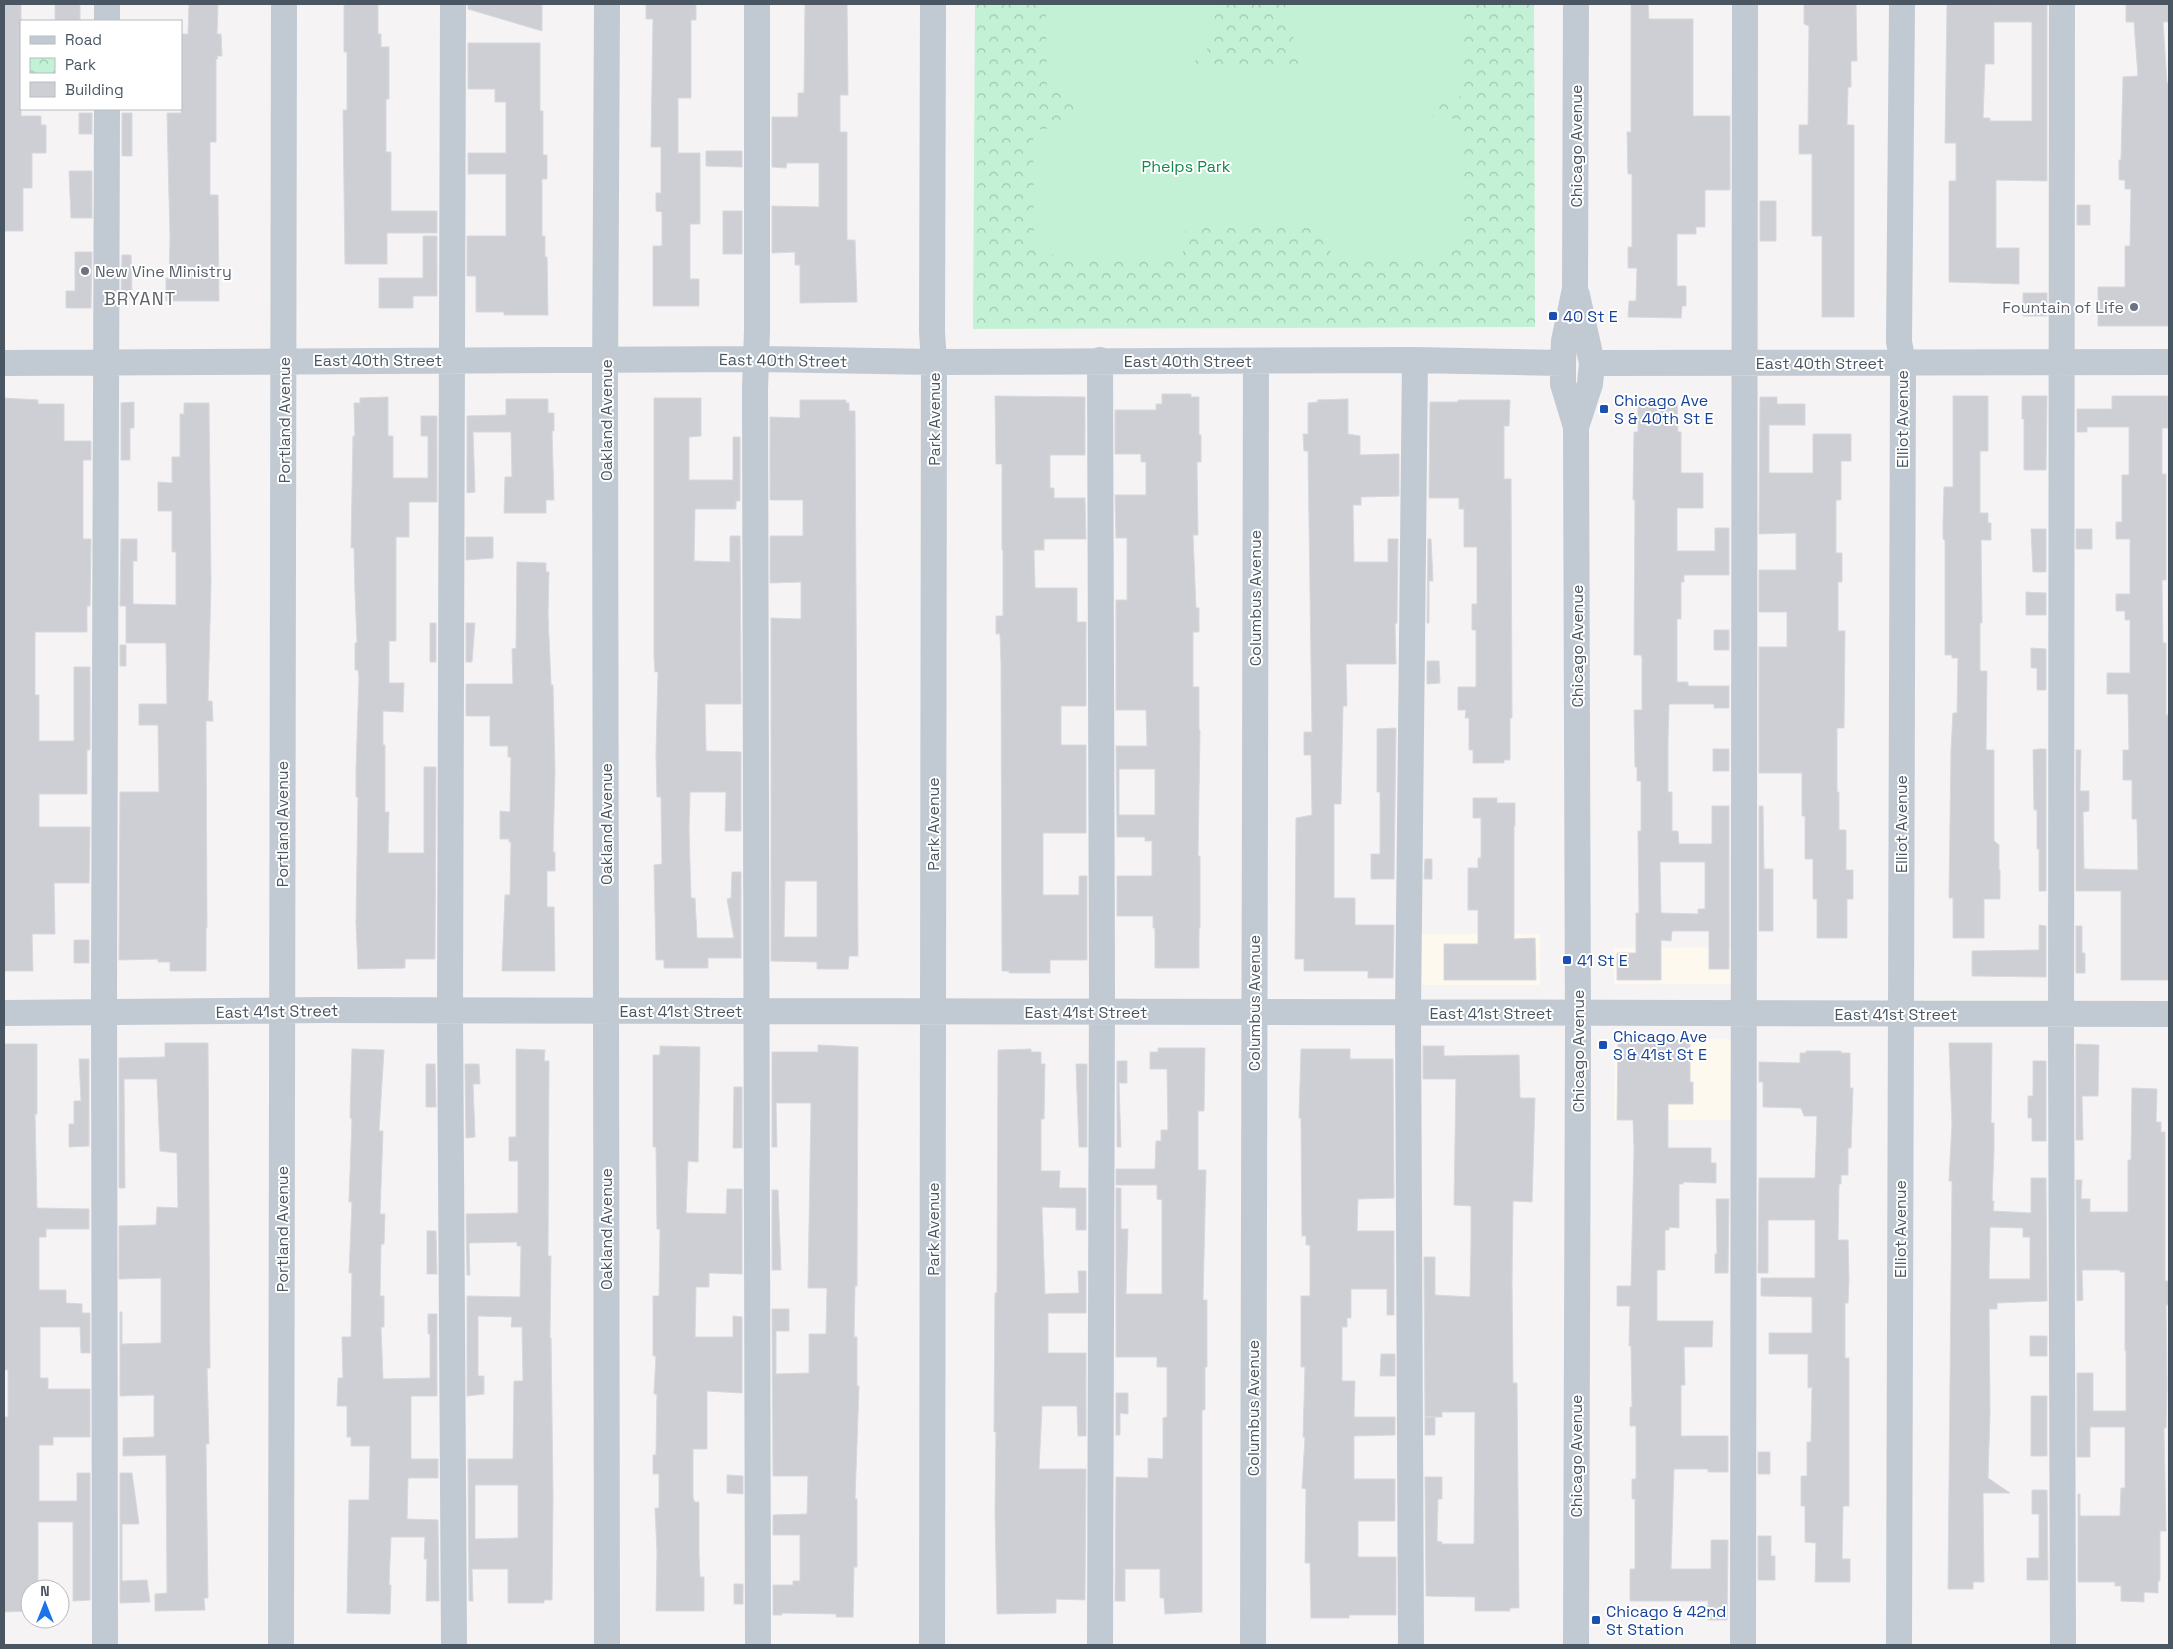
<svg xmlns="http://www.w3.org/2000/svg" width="2173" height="1649" font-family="'Space Grotesk',sans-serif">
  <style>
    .commercial { fill: #fdf9ef }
    .park { fill: url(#park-crowns) }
    .pitch { fill: #c3f1d5 }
    .building { fill: #cdcfd5; stroke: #d7d9de; fill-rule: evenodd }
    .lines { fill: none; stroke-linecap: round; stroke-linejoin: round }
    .minor { stroke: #c1cad2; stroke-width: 26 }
    .worship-dot { fill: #6b7280; stroke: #fff; stroke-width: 2 }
    .transit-dot { fill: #1a4fb4; stroke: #fff; stroke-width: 2 }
    .labels { text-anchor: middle; stroke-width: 4; stroke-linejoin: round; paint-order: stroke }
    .street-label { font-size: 16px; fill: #4a5661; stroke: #fff }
    .park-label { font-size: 16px; fill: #17864f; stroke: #fff }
    .worship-label { font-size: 16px; fill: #5b616d; stroke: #fff; text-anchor: start }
    .transit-label { font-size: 16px; fill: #164399; stroke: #fff; text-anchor: start }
    .neighbourhood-label { font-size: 18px; letter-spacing: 1px; fill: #5f6368; stroke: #fff }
  </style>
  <defs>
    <pattern id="park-crowns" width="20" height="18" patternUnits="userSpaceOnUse" patternTransform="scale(1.25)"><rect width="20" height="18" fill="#c3f1d5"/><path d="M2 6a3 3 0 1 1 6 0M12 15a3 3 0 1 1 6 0" fill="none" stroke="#a0c6b0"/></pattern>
  </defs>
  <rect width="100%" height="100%" fill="#f5f3f3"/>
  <path class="commercial" d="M1412,934H1540V985H1412Z
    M1737,947L1736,984H1614L1613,948Z
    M1739,1039L1736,1120H1614L1615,1040Z"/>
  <path class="park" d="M975,4H1534L1535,327L973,329Z"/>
  <path class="pitch" d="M1046,4H1218L1206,54L1190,64L1302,67L1285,9L1286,4H1463L1462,96L1433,101L1432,116L1463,120L1462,238L1441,258L1334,260L1321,228L1186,223L1182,260L1057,258L1034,239L1033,130L1074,126L1075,89H1047Z"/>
  <path class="building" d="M4,4H21V116H41V125H46V153H32V188H23V231H4Z
    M55,4H80V21H55Z
    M189,4H218L217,34H221L222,56H217L218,59H216V142H210V195H218L219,301H166V278H169L170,237L167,113H181V34H188Z
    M344,4H378V34H381V47H389V99H386V152H391V211H437V233H387V264H345L343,110H347V52H344Z
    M468,4H542V31L468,9Z
    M646,4H696V20H691V98H678V153H700V224H690V279H699V306H653V246H662V212L656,211V193H661V147H651L653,19H646Z
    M805,4H847L848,95H840V132H847V240H855L857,302L800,303V265H795V252L772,253V206L819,207V163H787L786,168L772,167V117H798V93H804Z
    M1631,4H1648L1649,19H1693V116H1730V190H1705V227H1696V234H1677V286H1686V306H1682L1681,318L1628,317L1629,301H1636L1637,268H1628V247H1632V174H1628L1627,132H1631Z
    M1804,4H1856L1857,61H1851V87H1848L1847,125H1854V317H1822V236H1812V154H1799V125H1808L1809,26L1804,24Z
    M1947,4H1991V5L2047,4V181L1996,180V248H2019V284L1949,282V181H1956V143H1945ZM1994,22H2032V121H1990V118H1983L1985,64H1994Z
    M2126,4H2169V22H2163L2167,83H2169V326H2098V287H2125V246H2130L2131,189H2125V180H2119V160H2121L2123,77L2138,76L2134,22H2126Z
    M468,43H540V111H543V155H547V179H542V236H545V257H547L548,315H504V312H476V276H467V236H506V174H468V153H506V102H495V89H468Z
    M79,113H92V134H79Z
    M122,113H132V156H122Z
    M706,151H742V167L706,166Z
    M69,171H92V218H71Z
    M1760,201H1776V241H1760Z
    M2077,205H2090V225H2077Z
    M723,211H742V254H723Z
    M423,236H437V296H413V308H379V278H423Z
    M75,252H92L91,308H66V291H75Z
    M122,255H131L132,298H121Z
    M2023,293H2047V316H2023Z
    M1162,394H1191V397H1199V435H1201V462H1197L1198,535H1193L1196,608H1199V632H1193V687H1199V730H1200L1198,856H1200V928H1199V968H1155V928H1153V916H1117V876H1152V841H1145V837H1117L1116,746H1147L1146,710H1116V600H1127V538H1116L1115,495H1146V462H1141V454H1115V410H1156V404H1162ZM1119,769H1155V815H1119Z
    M995,396L1085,397V455H1050V488H1054V498H1085L1086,539H1044V550H1034L1035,588H1077V622H1086V706H1061V745H1086V833H1043V895H1079V876H1087V960H1050V973H1009V971H1002L1001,663L1000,634H996V616H1003V550H1002V464H996Z
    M1953,396H1988V451H1980V513H1988V523H1991V540H1981L1982,623H1980V671H1987L1986,750H1994V841L1999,845V870H2000V899H1984V938H1953V898H1949L1951,750L1953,713H1957L1958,658H1952V655H1945V540L1943,539V523L1944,487H1953Z
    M2022,396H2047L2046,470H2024V419H2022Z
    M2112,396H2168V428H2162V474H2166V580H2162L2163,643H2166V715H2169V980H2121V891H2076V750H2081L2080,791H2089V811L2083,812L2084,869L2138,870L2137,819H2132V780H2123V750H2129L2128,694H2107V673H2130V620H2125V611H2116V594H2130V539H2116V522H2122V475H2129V427H2087V432H2077V409H2112Z
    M388,397V436H393V478H428V436H421V416H437V502H409V537H396V641H389V683H404L403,712L383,711V745H385V812H389L388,853H424V767H436L435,959H405V968L358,969L356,923L358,797H356V769L359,677L358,670H355V643H357L355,592L354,548H351L353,436H355L354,403H360V398Z
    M1760,397H1777V404H1805V425H1769V473H1813V434H1851V461H1841V500H1836V553H1842V582H1838V631H1845L1844,728H1837V792H1839V830H1846V870H1853V899H1847V938H1817V899H1813V859H1805V816H1802V773H1759V647H1787V612H1759V570H1796V533L1759,534Z
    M4,398L38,400V404H64V441H91V460H83V539H91L90,606H87V632H35V695H39V741H74V667H90V750H87V794H39V827H90L89,883H54L55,934H32L33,971H4Z
    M654,398H701V436L689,437V480H733V437H740V501H736V509H695L694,561L730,562V536H740L741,704H705L706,751L741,752V831H725L726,792H690L689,830L691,898H695L697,938H734L727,899L731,898L732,872H741V958H708V968H664V960H656L654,865L662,864L661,797H657L656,755L658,672H655L654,657Z
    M506,399H548V413H554V431H552L554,500H546V513H504L505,477H512L511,432H473L475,492L467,493V416L506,415Z
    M1348,399V434L1360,436V455L1399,454V496L1361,497V505H1353L1354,562H1388V539H1398L1397,623L1395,624L1396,664H1346L1347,706H1343L1341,804H1334V898H1355V925H1394L1393,978H1368V971H1304V959H1295L1296,818L1312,815L1311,755H1304V732H1312L1308,451H1304L1303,434H1308V403L1318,402L1317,400Z
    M800,400H846V403H849V411H855L858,956H849L848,969H817V962L771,961V618L801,619V582L770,583V536H803V500H770V417L800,418ZM785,881H817V937H784Z
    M1458,400H1510L1509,426H1504V479H1511L1512,718H1510V760H1504V763H1473V750H1469V718H1465L1466,710H1458V687H1476V630H1472V604H1477V547H1464V509H1459V498H1429L1430,402H1458Z
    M1638,400H1677L1678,432H1681V473H1703V508H1677V551H1715V528H1729V575H1684V582H1681V619H1677V682H1688V686H1729V708H1714V704H1669L1668,740V792H1672V831H1678L1679,844H1712V806H1729V969H1709V931H1672L1671,941L1661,940V980H1617V953H1636V913H1639L1638,831H1641V781H1637V767H1635L1634,710H1642V658L1641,655H1634L1635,500H1633L1634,432H1638ZM1660,862H1705V909H1698V914L1661,913Z
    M134,402V428H130V460H121V403Z
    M184,403H209L211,582L208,701H212L213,721H206L207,928H206V971H170V962H158V959L119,960L120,792H159L158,725H139V704H167L166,643H126V606H120L121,539H137V561H133V604L176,605V552H172V511H158V482L172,483V457H180V414H184Z
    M2031,529H2046V572H2033Z
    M2076,529H2092V549H2076Z
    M466,537H493V558L466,560Z
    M1428,539H1431L1433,581H1429V623H1427Z
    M517,562L546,563V572H549L548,614L551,685H553L555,770L553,852H555V871H547V907H554L555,971H502L505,895H510L511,842H509V839H500V811L510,812L511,757H508V746H490V716H466V684H513L512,649L516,648Z
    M2026,592L2046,593V615H2026Z
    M430,623H436V662H430Z
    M466,623H475L472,662H466Z
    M1714,630H1729V650H1714Z
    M120,645H126V666H120Z
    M2031,648L2046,649V690H2037V668H2031Z
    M1427,661H1439L1440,683L1427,684Z
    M1396,728L1394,879H1371V854H1380V792H1377V729Z
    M1713,749H1729V771H1713Z
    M2039,749H2046V891H2039V849H2037V810H2034L2033,750Z
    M1473,798H1497V803H1515V826H1514V939L1535,938L1536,980H1444V944H1478V910H1468V868H1478V858H1481V818H1473Z
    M1759,806H1763L1764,869H1773V931H1759Z
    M1425,859H1432V879H1424Z
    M2039,925L2046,926V977L1972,976V951L2039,950Z
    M2076,926H2082V953H2085V973H2076Z
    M74,940H89V963H74Z
    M1618,1040H1684V1042H1690V1082H1693V1104H1668V1148H1711V1163H1716V1183L1683,1182V1184H1679V1228L1669,1227V1230H1665V1270H1657V1321H1713L1712,1347H1684L1685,1385H1681V1436H1728V1472H1708V1469H1674L1671,1569H1711V1540H1728L1727,1620H1708V1601H1630V1569H1635V1499H1632V1479H1636V1426H1630V1407H1632L1631,1346H1629L1630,1306H1617V1286H1631L1634,1149L1633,1120H1617Z
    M165,1043H208L210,1368H207L209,1444H206L208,1598H204L205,1610L155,1611V1594L167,1593L166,1455L123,1456V1438L154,1437V1395L120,1396V1312H122V1344L161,1343V1278L119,1279V1226L156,1225L157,1207L178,1208L177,1153L160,1151L157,1079H124L125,1188H119V1058L165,1057Z
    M1949,1043H1992L1991,1123H1994V1149L1992,1201H1994L1993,1211L2031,1213V1178H2046L2047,1301L1997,1303V1309H1989L1990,1412L1988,1478L2010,1493H1983L1984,1582H1973V1589H1948L1952,1181H1949L1952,1123ZM1990,1227L2023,1228V1237H2030V1279H1989Z
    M4,1044H37V1114H35L37,1208L89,1209V1229H46V1237H39V1290H66V1303L82,1304V1313H90V1353H81L80,1327H40V1378H48V1389H90V1437H53V1445H39V1501H77V1473H90V1600L73,1601V1522H38V1589H30V1611L4,1612V1417H8V1370H4Z
    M2076,1044L2099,1045L2098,1096H2082L2083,1140H2076Z
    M818,1045L858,1047L857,1286H855L854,1337H857V1386H859L855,1499H857V1567H854L853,1617H836V1614L782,1613V1615H773V1585H793V1581H800V1535H773V1515L807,1514L808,1476H773L772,1309H789V1331H776V1374L809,1373V1334H826L827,1288H808L811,1103H776L777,1147H772V1052H818Z
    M660,1046L700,1047L698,1162L688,1161L686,1213L726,1214L727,1189H742V1274L709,1273V1287H696L695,1337H733V1316L742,1317V1393L707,1391V1449H693V1498L695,1502H699V1555L700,1577H704V1611H656L657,1552L655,1508H659V1474H653V1455H656L657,1394H654L656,1356H653V1296H659L660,1229H657L656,1147H653V1055H660Z
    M1423,1046H1444V1056L1519,1055L1520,1098H1535L1532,1202L1513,1201L1512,1283L1513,1383H1517L1519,1608H1510V1611H1475V1597L1426,1596L1425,1477H1442V1499H1438L1437,1541L1442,1542V1544H1474L1475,1412H1442V1417H1425L1424,1257H1435V1295L1470,1297L1471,1241V1206L1454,1205L1456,1079H1423Z
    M1158,1048H1205L1204,1111H1198V1170H1206L1203,1300H1207V1367H1205V1410H1202V1612L1165,1614L1164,1598H1160V1569H1125V1601H1115L1116,1477L1148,1478V1458L1163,1459V1418L1167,1417V1367H1157V1357H1116V1188H1121V1229H1128L1126,1294H1162V1200L1157,1199V1185H1116V1169H1155L1156,1141H1161V1130H1168L1167,1069H1150V1052H1158Z
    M352,1049L384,1050L379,1131H383L380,1214H385L384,1244H381L380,1296H384V1327H381L383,1379L430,1378V1334H428V1314H437V1396H411V1459H438V1478H408L407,1519L438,1520L439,1601H426L427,1559H424L425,1537H391L389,1585H391L390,1614L347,1613L349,1500H369L370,1446H351V1437H347V1406H337L338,1378H343L342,1337H351L352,1273H349L352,1202H349L352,1119L350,1118Z
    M516,1049L545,1050L544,1061H549L548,1256H551L550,1338H551L553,1496L552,1600H544V1603H508V1569H472L473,1601H469L468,1459H513L514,1381H523L522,1327H511L512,1317L478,1316V1376H484V1394L467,1396V1296L520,1297L521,1246H517V1242L469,1243L470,1275H467L466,1214L518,1213V1161H509V1137H516ZM475,1485H518V1538L475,1539Z
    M1031,1049V1052H1041V1064H1045L1044,1119H1041V1171H1060L1059,1188H1086V1230H1076V1208L1042,1207L1045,1294L1079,1293L1078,1271H1086V1313H1048V1353H1086V1436H1078L1077,1406H1042L1039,1469H1086L1085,1600L1056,1599V1613L997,1614L995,1512L996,1432H994L995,1293H997L998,1050Z
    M1301,1049H1350V1059H1393L1394,1198L1358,1199L1357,1231H1394V1315H1387V1289H1351V1318H1347V1327H1342V1381H1355L1354,1417H1395V1435L1354,1436V1479H1395V1521H1358V1557H1396V1615H1349V1618H1311L1310,1563H1305L1306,1489L1302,1488L1305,1437H1303L1305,1367H1301V1296H1310V1245H1306V1236H1302L1301,1118H1299Z
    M1806,1051H1841V1053H1850V1088H1853L1851,1148H1848V1175H1841V1184H1839L1838,1240H1848L1849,1279L1848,1303H1845V1358H1849V1506H1843L1842,1559H1850V1582H1815L1816,1543L1805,1542V1506H1801V1476H1807V1442H1811L1812,1387L1808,1388V1354H1769V1333H1812V1297L1761,1296V1278H1815V1220H1768V1273H1758L1759,1178H1815L1817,1116H1804L1801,1108L1763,1107V1082H1759V1062L1800,1063V1053H1806Z
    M79,1059H89V1146L69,1147V1124H74V1101H81Z
    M1117,1061H1127V1083H1119L1121,1147H1117Z
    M2033,1061H2046V1141H2032V1118H2028V1096H2033Z
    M426,1064H435L436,1107H426Z
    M465,1064H479L480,1084H473L475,1137L466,1138Z
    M1076,1064H1087V1147H1079Z
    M734,1087H742V1148H733Z
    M2132,1088L2157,1089L2156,1122H2161V1132H2165V1281H2169V1305H2166L2167,1386L2166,1428H2164L2166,1531H2160V1581H2158V1593L2144,1592V1602L2121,1601V1586H2115V1582H2078V1494H2080V1516H2120L2121,1488H2125V1427H2090V1457H2077V1373H2093V1411H2126V1351H2125V1272H2120V1270H2082L2083,1300L2077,1301L2076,1180H2082L2081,1199H2090V1212H2128V1160H2131Z
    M772,1190H778L781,1270H772Z
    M1716,1199H1729L1728,1273H1715V1254H1717Z
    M427,1231H436L437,1274H427Z
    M2030,1336H2047V1356H2030Z
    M1381,1354H1395V1376H1380Z
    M1116,1393H1128V1414L1120,1413V1435H1116Z
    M2031,1396H2047V1456H2031Z
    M1425,1417H1435V1435H1425Z
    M1758,1452H1770V1474H1758Z
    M120,1473H132L139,1524H122V1581L147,1580L150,1602L120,1603Z
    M727,1475L743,1476V1494L727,1493Z
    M2032,1490H2047L2048,1580H2027V1558H2039V1514H2032Z
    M1758,1536H1771V1556H1775V1580H1758Z
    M734,1584H743V1604H734Z"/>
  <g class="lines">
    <path class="minor" d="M453,4L450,1011L454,1645
      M757,4V330L755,389L758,1645
      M2062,4L2061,1039L2063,1645
      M107,21V4
      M1100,360L1102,989L1100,1645
      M4,363L755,359L934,362L1415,360L1563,363
      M1592,363L2169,362
      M1576,427L1590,384L1592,363L1577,295
      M4,1013L324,1010L2169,1014
      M105,1645L104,986L107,109
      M281,1645L284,4
      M607,1645L605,384L607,4
      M932,1645L934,362L932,332L933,4
      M1253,1645L1256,362
      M1411,1645L1408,1013L1415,360
      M1576,1645L1578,1033L1576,427L1563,384V363L1564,341L1575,289L1576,4
      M1743,1645L1745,4
      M1899,1645L1903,362L1899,342L1902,4"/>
  </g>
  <g class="worship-dot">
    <circle cx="85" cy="271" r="5"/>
    <circle cx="2134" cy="307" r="5"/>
  </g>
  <g class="transit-dot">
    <rect x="1548" y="311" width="10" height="10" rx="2.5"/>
    <rect x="1599" y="404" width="10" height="10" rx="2.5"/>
    <rect x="1562" y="955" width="10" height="10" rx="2.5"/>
    <rect x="1598" y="1040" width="10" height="10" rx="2.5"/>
    <rect x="1591" y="1615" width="10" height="10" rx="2.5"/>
  </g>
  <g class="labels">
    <g class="street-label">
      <text transform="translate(1576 146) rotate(-90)" y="6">Chicago Avenue</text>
      <text x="378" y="366">East 40th Street</text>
      <text transform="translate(783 360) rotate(1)" y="6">East 40th Street</text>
      <text x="1188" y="367">East 40th Street</text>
      <text x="1820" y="369">East 40th Street</text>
      <text transform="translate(934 419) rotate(-90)" y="6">Park Avenue</text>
      <text transform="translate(1902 419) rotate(-90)" y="6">Elliot Avenue</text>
      <text transform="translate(284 420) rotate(-90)" y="6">Portland Avenue</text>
      <text transform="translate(606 420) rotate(-90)" y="6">Oakland Avenue</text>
      <text transform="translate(1255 598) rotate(-90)" y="6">Columbus Avenue</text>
      <text transform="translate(1577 646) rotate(-90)" y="6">Chicago Avenue</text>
      <text transform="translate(282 824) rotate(-90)" y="6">Portland Avenue</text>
      <text transform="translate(606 824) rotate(-90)" y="6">Oakland Avenue</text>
      <text transform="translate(933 824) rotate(-90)" y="6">Park Avenue</text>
      <text transform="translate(1901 824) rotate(-90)" y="6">Elliot Avenue</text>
      <text transform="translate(1254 1003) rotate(-90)" y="6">Columbus Avenue</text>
      <text transform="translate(277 1011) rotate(-1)" y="6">East 41st Street</text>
      <text x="681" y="1017">East 41st Street</text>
      <text x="1086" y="1018">East 41st Street</text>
      <text x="1491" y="1019">East 41st Street</text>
      <text x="1896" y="1020">East 41st Street</text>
      <text transform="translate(1578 1051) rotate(-90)" y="6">Chicago Avenue</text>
      <text transform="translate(282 1229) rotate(-90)" y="6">Portland Avenue</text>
      <text transform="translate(606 1229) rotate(-90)" y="6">Oakland Avenue</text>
      <text transform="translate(933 1229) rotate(-90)" y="6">Park Avenue</text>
      <text transform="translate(1900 1229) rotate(-90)" y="6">Elliot Avenue</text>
      <text transform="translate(1253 1408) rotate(-90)" y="6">Columbus Avenue</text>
      <text transform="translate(1576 1456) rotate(-90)" y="6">Chicago Avenue</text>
    </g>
    <g class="park-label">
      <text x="1186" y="172">Phelps Park</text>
    </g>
    <g class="worship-label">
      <text x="95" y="277">New Vine Ministry</text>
      <text x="2124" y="313" text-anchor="end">Fountain of Life</text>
    </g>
    <g class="transit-label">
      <text x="1563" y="322">40 St E</text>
      <text x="1614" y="406">Chicago Ave<tspan x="1614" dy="18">S &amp; 40th St E</tspan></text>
      <text x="1577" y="966">41 St E</text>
      <text x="1613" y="1042">Chicago Ave<tspan x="1613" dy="18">S &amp; 41st St E</tspan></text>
      <text x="1606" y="1617">Chicago &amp; 42nd<tspan x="1606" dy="18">St Station</tspan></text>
    </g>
    <g class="neighbourhood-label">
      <text x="140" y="305">BRYANT</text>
    </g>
  </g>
  <rect width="2173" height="1649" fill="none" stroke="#4a5661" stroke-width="10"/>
  <rect x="20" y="20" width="162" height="90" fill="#ffffff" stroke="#b7bbc0"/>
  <rect x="30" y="36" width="25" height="8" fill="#c1cad2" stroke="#b7bbc0"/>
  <text x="65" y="45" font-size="15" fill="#4a5661">Road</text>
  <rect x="30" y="58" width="25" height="15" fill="url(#park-crowns)" stroke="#b7bbc0"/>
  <text x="65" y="70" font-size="15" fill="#4a5661">Park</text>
  <rect x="30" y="82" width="25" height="15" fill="#cdcfd5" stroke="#b7bbc0"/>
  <text x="65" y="95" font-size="15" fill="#4a5661">Building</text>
  <g transform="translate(45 1604)"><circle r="24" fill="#ffffff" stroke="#b7bbc0"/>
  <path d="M0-4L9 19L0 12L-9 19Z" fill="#1a73e8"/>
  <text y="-8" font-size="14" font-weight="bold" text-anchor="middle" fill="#4a5661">N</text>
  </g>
</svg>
